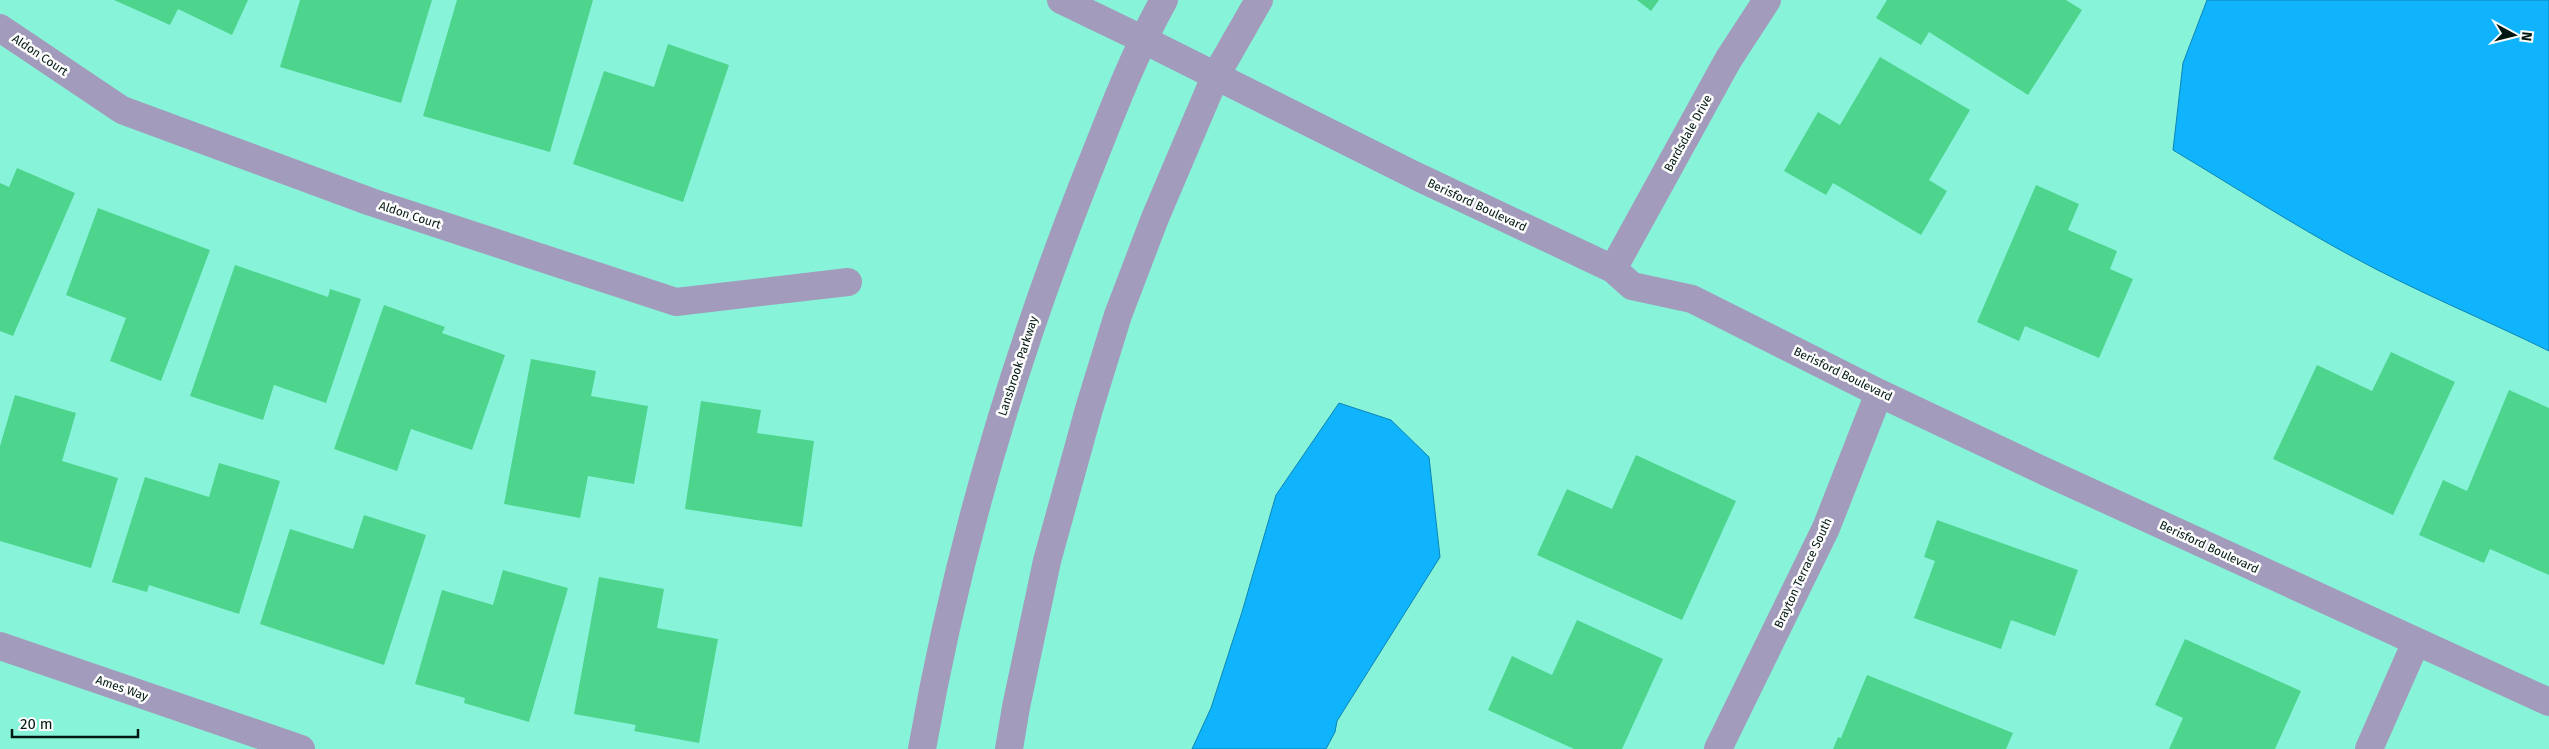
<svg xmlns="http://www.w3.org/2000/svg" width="2549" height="749" font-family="'Fira Sans',sans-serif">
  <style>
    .water { fill: #10b4fc; stroke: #0c85b6 }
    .building { fill: #4dd48d }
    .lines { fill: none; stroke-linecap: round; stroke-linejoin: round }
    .minor { stroke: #a39bbc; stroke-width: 28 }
    .tertiary { stroke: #a39bbc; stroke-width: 28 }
    .labels { text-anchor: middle; stroke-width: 5; stroke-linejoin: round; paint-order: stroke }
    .street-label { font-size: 12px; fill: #011812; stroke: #fdfdfd }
  </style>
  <rect width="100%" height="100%" fill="#87f4da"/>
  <path class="water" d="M2207,0H2549V351C2484,319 2417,292 2353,257C2292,224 2233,186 2173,150L2183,63Z
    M1339,403L1391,420L1429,457L1440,557L1337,721L1335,732L1326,749H1192L1211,708L1242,612L1276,495Z"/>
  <path class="building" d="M114,0H248L232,35L178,9L170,25Z
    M300,0H432L401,103L280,67Z
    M457,0H593L550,152L423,116Z
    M1637,0H1659L1651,11Z
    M1887,0H2066L2082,10L2028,95L1929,32L1921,45L1876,18Z
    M668,44L729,65L683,202L573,164L604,71L654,87Z
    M1880,57L1970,110L1929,180L1947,191L1921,235L1833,183L1826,195L1784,171L1818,112L1840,125Z
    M17,168L75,193L13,336L0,331V183L9,187Z
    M2036,185L2079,204L2068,230L2117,251L2110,269L2133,279L2099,358L2025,326L2019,341L1977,322Z
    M98,208L210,250L161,381L110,361L126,318L66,295Z
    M235,265L328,297L330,289L361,299L326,403L274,385L263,420L190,396Z
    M384,305L445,327L442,333L505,355L472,450L411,429L397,471L334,449Z
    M2391,352L2455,382L2393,515L2273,459L2317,365L2372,391Z
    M531,359L596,371L591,396L648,406L634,484L588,476L580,518L504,504Z
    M2509,390L2549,408V575L2490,549L2484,563L2419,535L2443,480L2467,491Z
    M15,395L76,413L62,461L118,478L91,568L0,541V446Z
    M701,401L761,410L757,433L814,441L802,527L685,509Z
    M1636,455L1736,501L1682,620L1537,555L1567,489L1612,509Z
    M219,463L280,481L239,614L149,585L147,592L112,582L145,477L209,497Z
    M364,515L426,535L384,665L260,624L290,529L353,549Z
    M1937,520L2078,570L2055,636L2011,620L2001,649L1914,618L1935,561L1924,557Z
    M503,570L568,588L529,722L464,703L465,698L415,684L442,590L493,605Z
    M599,577L664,589L657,628L718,639L699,743L634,731L636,725L574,714Z
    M1577,620L1663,659L1622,749H1574L1488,710L1512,656L1552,675Z
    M2185,639L2301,691L2275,749H2169L2183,718L2155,705Z
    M1867,675L2013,733L2006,749H1833L1838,737L1841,738Z"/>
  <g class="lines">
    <path class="minor" d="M0,28L122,110L371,202L676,302L848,282
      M1142,39L1416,176L1613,269L1632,286L1692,299L1879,393L2046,472L2549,702
      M1613,269L1728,60L1767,0
      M0,646L301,749
      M1718,749L1826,528L1879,393
      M2369,749L2416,642"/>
    <path class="tertiary" d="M1061,0L1142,39
      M922,749C956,555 1011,368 1083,185C1108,123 1131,59 1164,0
      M1009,749L1016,707L1047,561L1089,409L1118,315L1155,218L1215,77L1259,0"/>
  </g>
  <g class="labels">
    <g class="street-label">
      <text transform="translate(40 55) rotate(34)" y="4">Aldon Court</text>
      <text transform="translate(1688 133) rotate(-61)" y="4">Bardsdale Drive</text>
      <text transform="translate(1477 205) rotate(25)" y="4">Berisford Boulevard</text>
      <text transform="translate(410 215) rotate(18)" y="4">Aldon Court</text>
      <text transform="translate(1018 366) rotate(-72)" y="4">Lansbrook Parkway</text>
      <text transform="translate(1843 374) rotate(26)" y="4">Berisford Boulevard</text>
      <text transform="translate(2209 547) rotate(25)" y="4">Berisford Boulevard</text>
      <text transform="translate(1803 573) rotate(-65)" y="4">Brayton Terrace South</text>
      <text transform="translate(122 688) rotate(19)" y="4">Ames Way</text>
    </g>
  </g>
  <g transform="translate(2514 35) rotate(97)" stroke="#fdfdfd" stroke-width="4" paint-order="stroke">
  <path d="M0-4L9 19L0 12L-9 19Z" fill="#011812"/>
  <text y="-8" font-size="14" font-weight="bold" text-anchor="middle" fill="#011812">N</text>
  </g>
  <path d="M12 729v8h126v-8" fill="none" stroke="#011812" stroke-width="2.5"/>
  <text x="20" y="729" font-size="15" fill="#011812" stroke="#fdfdfd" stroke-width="4" paint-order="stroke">20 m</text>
</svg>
